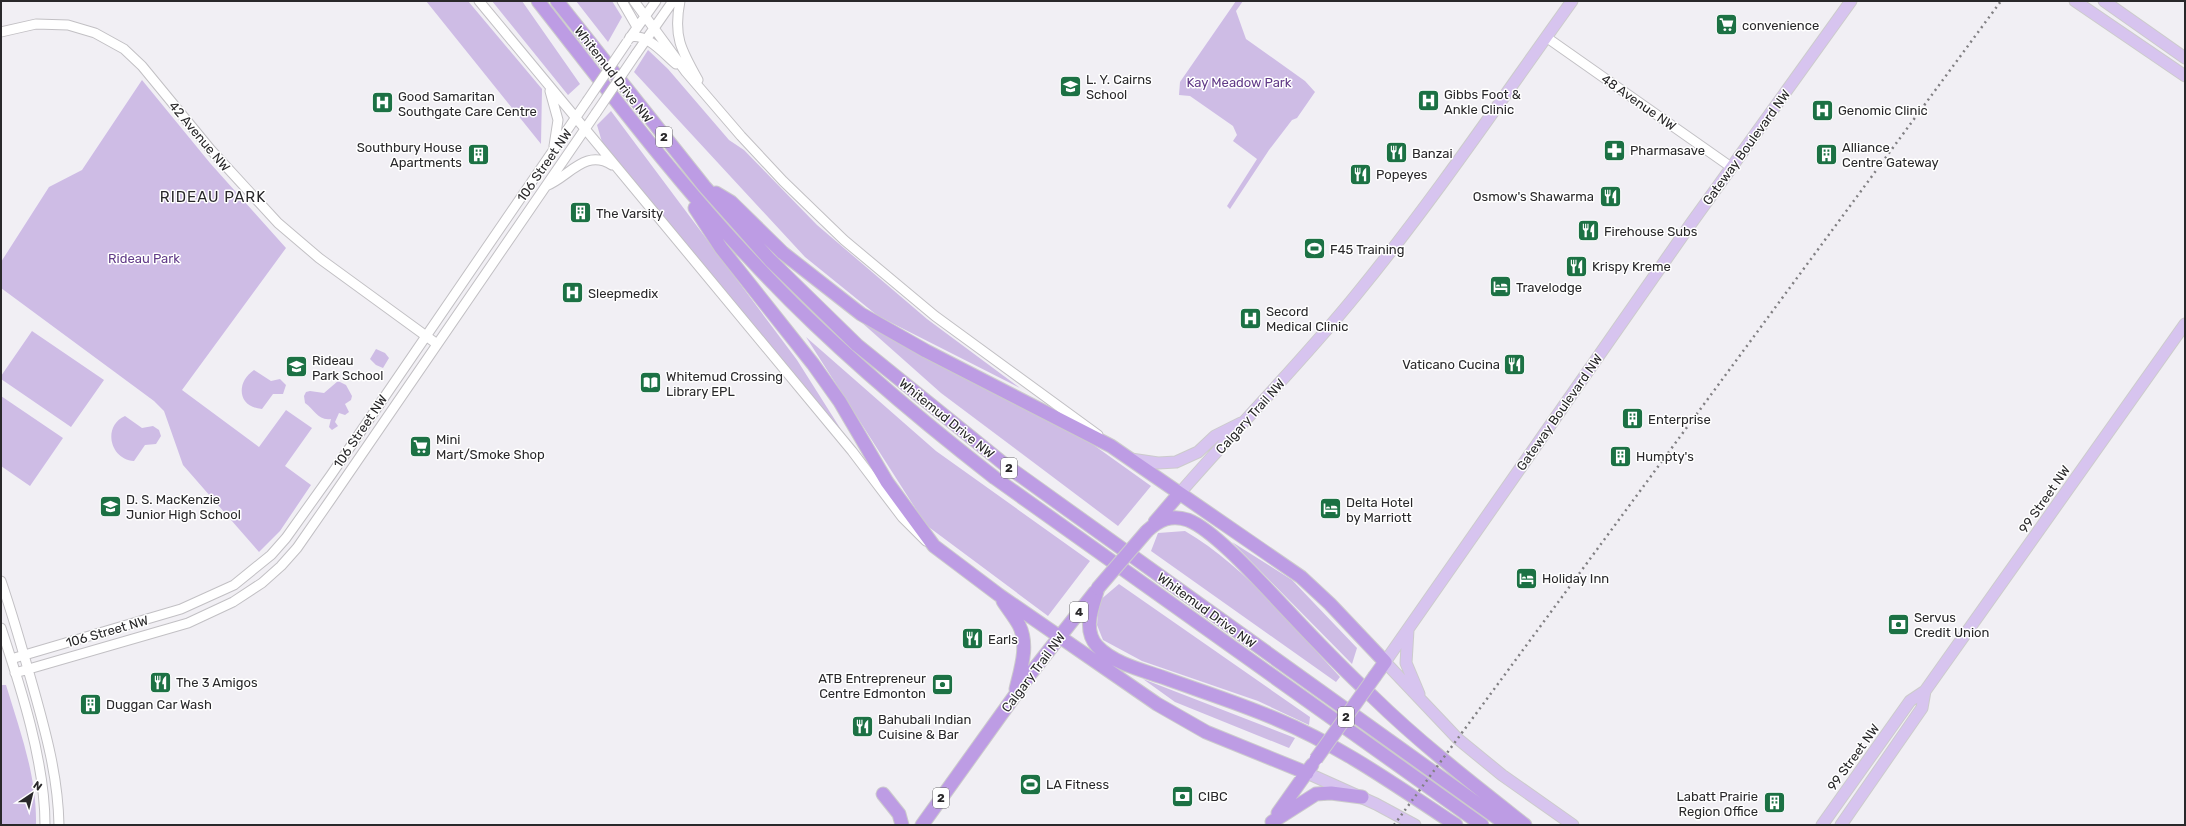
<svg xmlns="http://www.w3.org/2000/svg" width="2186" height="826" font-family="Rubik,sans-serif">
  <style>
    .green { fill: #cebce5 }
    .lines { fill: none; stroke-linecap: round; stroke-linejoin: round }
    .minor-casing { stroke: #c2c0c4; stroke-width: 11 }
    .major-casing { stroke: #cccbcc; stroke-width: 13 }
    .highway-casing { stroke: #cccbcc; stroke-width: 15 }
    .minor { stroke: #fff; stroke-width: 9 }
    .major { stroke: #d7c4ef; stroke-width: 11 }
    .highway { stroke: #bd9ce4; stroke-width: 13 }
    .rail { stroke: #807f82; stroke-width: 2.5; stroke-dasharray: 2 4; stroke-linecap: butt }
    .minor-bridge-casing { stroke: #c2c0c4; stroke-width: 11; stroke-linecap: butt }
    .highway-bridge-casing { stroke: #cccbcc; stroke-width: 15; stroke-linecap: butt }
    .minor-bridge { stroke: #fff; stroke-width: 9 }
    .highway-bridge { stroke: #bd9ce4; stroke-width: 13 }
    .labels { text-anchor: middle; stroke-width: 3; stroke-linejoin: round; paint-order: stroke }
    .shield { fill: #fff; stroke: #69686a; stroke-width: 1 }
    .shield-label { font-size: 12px; font-weight: bold; fill: #29282a }
    .poi-label { font-size: 13px; fill: #29282a; stroke: #fff; text-anchor: start }
    .street-label { font-size: 13px; fill: #29282a; stroke: #fff }
    .park-label { font-size: 13px; fill: #623b88; stroke: #fff }
    .quarter-label { font-size: 15px; letter-spacing: 1px; fill: #29282a; stroke: #fff }
  </style>
  <rect width="100%" height="100%" fill="#f1eff4"/>
  <path class="green" d="M426,1H468L542,89L541,144Z
    M492,1H522L580,84L568,95Z
    M576,1H612L622,17L608,42Z
    M1236,1H1243L1236,11L1246,39L1305,81L1315,92L1297,118L1292,120L1269,150L1230,209L1227,206L1257,159L1233,141L1237,135L1233,126L1190,96L1179,95L1180,82Z
    M648,50L668,69L729,140L744,150L817,225L927,319L1020,388L878,316L805,257L634,72Z
    M142,80L210,163L286,248L182,390L259,447L286,410L312,428L285,466L311,485L280,531L259,552L183,465L164,411L154,401L1,288V262L49,187L82,170Z
    M611,111L797,360L847,439L602,142L597,125Z
    M860,321L1081,436L1151,486L1118,526L941,393Z
    M32,331L104,380L71,427L1,379V376Z
    M806,337L936,451L1090,561L1048,616L926,525Z
    M376,349L385,353L389,358L383,368L376,365L370,359Z
    M254,370L271,381L280,379L286,385L283,394H273L262,409C237,407 236,382 254,370Z
    M338,381L346,385L352,396L351,400L345,404L349,412L345,415L339,413L335,422L338,426L332,430L329,427L331,419C318,421 315,410 305,403L304,396L306,392L310,391L324,393Z
    M1,396L63,438L30,486L1,466Z
    M125,416L142,428L153,426L159,430L161,436L156,444L145,445L134,461C110,460 102,426 125,416Z
    M1185,531C1244,565 1293,627 1340,677L1336,682L1151,551L1158,533Z
    M1232,542L1292,580L1357,648L1352,664Z
    M1119,584L1310,717L1309,725L1258,701L1142,661L1103,640L1097,625L1099,601Z
    M1143,679L1295,738L1289,748L1175,702Z
    M1,685H6C20,731 37,776 36,825H1Z"/>
  <g class="lines">
    <defs>
      <path id="minor" d="M479,1L852,451L902,517L926,541
        M622,1L637,27
        M634,1L686,72L741,136L783,181L844,240L935,316L1098,435
        M680,1C673,36 681,50 698,80
        M1,32L36,24L68,25L95,33L124,49L142,66L211,150L278,223L319,258L437,344
        M630,37C647,33 664,54 676,64
        M1546,37L1731,167
        M629,39L656,1
        M636,54L673,1
        M550,91L558,120L554,146
        M546,186C569,177 585,148 612,165
        M1,581C13,616 23,651 33,687C46,733 58,777 59,825
        M1,628C21,688 45,762 45,825
        M11,659L181,609L234,585L271,555L286,538L331,475L587,101
        M15,673L188,623L233,602L262,583L281,566L297,548L329,502L596,113"/>
      <path id="major" d="M2075,1L2185,76
        M2104,1L2185,58
        M1131,459L1158,463L1176,462L1198,452L1215,436L1241,423
        M1179,494C1237,427 1300,364 1356,295C1433,201 1501,100 1572,1
        M1408,630L1406,663L1419,694
        M1307,773L1376,804L1415,825
        M1573,825L1502,775L1458,739L1385,662L1690,225L1851,1
        M1822,825L1910,701L1925,691L2185,324
        M1841,825L1922,708L1925,691"/>
      <path id="highway" d="M538,1C608,90 676,181 754,263C827,342 910,412 995,478L1482,825
        M557,1L704,186L770,260L857,345L1004,464L1507,825
        M716,193L731,202L783,253L861,314L926,351L1111,446L1301,577L1330,604L1385,662L1375,676
        M695,208L721,248L813,364L840,402L887,482L934,546L999,595L1157,704L1206,732L1307,773
        M1155,522L1179,494
        M1147,531C1159,520 1171,514 1188,520C1216,531 1264,586 1286,609C1314,639 1343,669 1373,697C1420,743 1473,784 1525,825
        M1098,588C1093,606 1082,629 1097,646C1113,663 1141,670 1162,677C1200,691 1239,703 1276,719C1341,746 1398,787 1456,825
        M1003,601C1008,609 1014,616 1019,625C1029,645 1021,668 1016,689
        M883,794L899,814L902,825
        M1278,813L1312,765
        M1272,822L1316,794L1331,793L1362,797
        M922,825L1031,673L1095,592"/>
    </defs>
    <use href="#minor" class="minor-casing"/>
    <use href="#major" class="major-casing"/>
    <use href="#highway" class="highway-casing"/>
    <use href="#minor" class="minor"/>
    <use href="#major" class="major"/>
    <use href="#highway" class="highway"/>
    <path class="rail" d="M1394,825L2001,1"/>
    <defs>
      <path id="minor-bridge" d="M587,101L627,42
        M596,113L636,54"/>
      <path id="highway-bridge" d="M1098,588L1147,531
        M1316,759L1375,676"/>
    </defs>
    <use href="#minor-bridge" class="minor-bridge-casing"/>
    <use href="#highway-bridge" class="highway-bridge-casing"/>
    <use href="#minor-bridge" class="minor-bridge"/>
    <use href="#highway-bridge" class="highway-bridge"/>
  </g>
  <defs>
    <symbol id="supermarket-square" viewBox="-11 -11 22 22"><rect x="-9" y="-9" width="18" height="18" rx="4" fill="#1c7144" stroke="#fff"/><path d="M-6-5.5h2.5l.6 2H6L4.5 2H-2.5L-4.4-4H-6ZM-1.5 3.2a1.3 1.3 0 1 0 .1 0ZM3 3.2a1.3 1.3 0 1 0 .1 0Z" fill="#fff"/></symbol>
    <symbol id="school-square" viewBox="-11 -11 22 22"><rect x="-9" y="-9" width="18" height="18" rx="4" fill="#1c7144" stroke="#fff"/><path d="M0-5L7-2L0 1L-7-2ZM-4 1L0 2.5L4 1V4Q0 6-4 4Z" fill="#fff"/></symbol>
    <symbol id="hospital-square" viewBox="-11 -11 22 22"><rect x="-9" y="-9" width="18" height="18" rx="4" fill="#1c7144" stroke="#fff"/><path d="M-5-5h3v3.5h4V-5h3V5h-3V1.5h-4V5h-3Z" fill="#fff"/></symbol>
    <symbol id="pharmacy-square" viewBox="-11 -11 22 22"><rect x="-9" y="-9" width="18" height="18" rx="4" fill="#1c7144" stroke="#fff"/><path d="M-2-6h4v4h4v4h-4v4h-4v-4h-4v-4h4Z" fill="#fff"/></symbol>
    <symbol id="restaurant-square" viewBox="-11 -11 22 22"><rect x="-9" y="-9" width="18" height="18" rx="4" fill="#1c7144" stroke="#fff"/><path d="M-5-6h1v4h1v-4h1v4h1v-4h1v5L-1.5 .5V6h-2V.5L-5-1ZM5-6V6H3V1.5H1.5Q1.5-4 5-6Z" fill="#fff"/></symbol>
    <symbol id="building-square" viewBox="-11 -11 22 22"><rect x="-9" y="-9" width="18" height="18" rx="4" fill="#1c7144" stroke="#fff"/><path d="M-4-6H4V6H1V3H-1V6H-4ZM-2.5-4.3h1.7v1.8h-1.7ZM.8-4.3h1.7v1.8H.8ZM-2.5-1h1.7V.8h-1.7ZM.8-1h1.7V.8H.8Z" fill="#fff"/></symbol>
    <symbol id="stadium-square" viewBox="-11 -11 22 22"><rect x="-9" y="-9" width="18" height="18" rx="4" fill="#1c7144" stroke="#fff"/><path d="M0-5a6.5 5 0 1 0 0 10a6.5 5 0 1 0 0-10ZM-3.5-1.8h7v3.6h-7Z" fill="#fff"/></symbol>
    <symbol id="hotel-square" viewBox="-11 -11 22 22"><rect x="-9" y="-9" width="18" height="18" rx="4" fill="#1c7144" stroke="#fff"/><path d="M-6-4.5h1.5V1H6V5H4.5V3h-9V5H-6ZM-4 0a1.8 1.8 0 1 1 3.6 0ZM.5 0V-2.5h3Q6-2.5 6 0Z" fill="#fff"/></symbol>
    <symbol id="library-square" viewBox="-11 -11 22 22"><rect x="-9" y="-9" width="18" height="18" rx="4" fill="#1c7144" stroke="#fff"/><path d="M-6-4Q-3-5.5-.7-3.5V5Q-3 3-6 4ZM6-4Q3-5.5 .7-3.5V5Q3 3 6 4Z" fill="#fff"/></symbol>
    <symbol id="bank-square" viewBox="-11 -11 22 22"><rect x="-9" y="-9" width="18" height="18" rx="4" fill="#1c7144" stroke="#fff"/><path d="M-6-4H6V4H-6ZM0-2.3a2.3 2.3 0 1 0 0 4.6a2.3 2.3 0 1 0 0-4.6Z" fill="#fff"/></symbol>
  </defs>
  <g fill-rule="evenodd">
    <use href="#supermarket-square" x="1714" y="12" width="25" height="25"/>
    <use href="#school-square" x="1058" y="74" width="25" height="25"/>
    <use href="#hospital-square" x="1416" y="88" width="25" height="25"/>
    <use href="#hospital-square" x="370" y="90" width="25" height="25"/>
    <use href="#hospital-square" x="1810" y="98" width="25" height="25"/>
    <use href="#pharmacy-square" x="1602" y="138" width="25" height="25"/>
    <use href="#restaurant-square" x="1384" y="140" width="25" height="25"/>
    <use href="#building-square" x="466" y="142" width="25" height="25"/>
    <use href="#building-square" x="1814" y="142" width="25" height="25"/>
    <use href="#restaurant-square" x="1348" y="162" width="25" height="25"/>
    <use href="#restaurant-square" x="1598" y="184" width="25" height="25"/>
    <use href="#building-square" x="568" y="200" width="25" height="25"/>
    <use href="#restaurant-square" x="1576" y="218" width="25" height="25"/>
    <use href="#stadium-square" x="1302" y="236" width="25" height="25"/>
    <use href="#restaurant-square" x="1564" y="254" width="25" height="25"/>
    <use href="#hotel-square" x="1488" y="274" width="25" height="25"/>
    <use href="#hospital-square" x="560" y="280" width="25" height="25"/>
    <use href="#hospital-square" x="1238" y="306" width="25" height="25"/>
    <use href="#restaurant-square" x="1502" y="352" width="25" height="25"/>
    <use href="#school-square" x="284" y="354" width="25" height="25"/>
    <use href="#library-square" x="638" y="370" width="25" height="25"/>
    <use href="#building-square" x="1620" y="406" width="25" height="25"/>
    <use href="#supermarket-square" x="408" y="434" width="25" height="25"/>
    <use href="#building-square" x="1608" y="444" width="25" height="25"/>
    <use href="#school-square" x="98" y="494" width="25" height="25"/>
    <use href="#hotel-square" x="1318" y="496" width="25" height="25"/>
    <use href="#hotel-square" x="1514" y="566" width="25" height="25"/>
    <use href="#bank-square" x="1886" y="612" width="25" height="25"/>
    <use href="#restaurant-square" x="960" y="626" width="25" height="25"/>
    <use href="#restaurant-square" x="148" y="670" width="25" height="25"/>
    <use href="#bank-square" x="930" y="672" width="25" height="25"/>
    <use href="#building-square" x="78" y="692" width="25" height="25"/>
    <use href="#restaurant-square" x="850" y="714" width="25" height="25"/>
    <use href="#stadium-square" x="1018" y="772" width="25" height="25"/>
    <use href="#bank-square" x="1170" y="784" width="25" height="25"/>
    <use href="#building-square" x="1762" y="790" width="25" height="25"/>
  </g>
  <g class="labels">
    <g class="shield">
      <rect x="656" y="127" width="16" height="20" rx="3"/>
      <rect x="1001" y="458" width="16" height="20" rx="3"/>
      <rect x="1070" y="602" width="18" height="20" rx="3"/>
      <rect x="1338" y="707" width="16" height="20" rx="3"/>
      <rect x="933" y="788" width="16" height="20" rx="3"/>
    </g>
    <g class="shield-label">
      <text x="664" y="141">2</text>
      <text x="1009" y="472">2</text>
      <text x="1079" y="616">4</text>
      <text x="1346" y="721">2</text>
      <text x="941" y="802">2</text>
    </g>
    <g class="poi-label">
      <text x="1742" y="30">convenience</text>
      <text x="1086" y="84">L. Y. Cairns<tspan x="1086" dy="15">School</tspan></text>
      <text x="1444" y="99">Gibbs Foot &amp;<tspan x="1444" dy="15">Ankle Clinic</tspan></text>
      <text x="398" y="101">Good Samaritan<tspan x="398" dy="15">Southgate Care Centre</tspan></text>
      <text x="1838" y="115">Genomic Clinic</text>
      <text x="462" y="152" text-anchor="end">Southbury House<tspan x="462" dy="15">Apartments</tspan></text>
      <text x="1842" y="152">Alliance<tspan x="1842" dy="15">Centre Gateway</tspan></text>
      <text x="1630" y="155">Pharmasave</text>
      <text x="1412" y="158">Banzai</text>
      <text x="1376" y="179">Popeyes</text>
      <text x="1594" y="201" text-anchor="end">Osmow's Shawarma</text>
      <text x="596" y="218">The Varsity</text>
      <text x="1604" y="236">Firehouse Subs</text>
      <text x="1330" y="254">F45 Training</text>
      <text x="1592" y="271">Krispy Kreme</text>
      <text x="1516" y="292">Travelodge</text>
      <text x="588" y="298">Sleepmedix</text>
      <text x="1266" y="316">Secord<tspan x="1266" dy="15">Medical Clinic</tspan></text>
      <text x="312" y="365">Rideau<tspan x="312" dy="15">Park School</tspan></text>
      <text x="1500" y="369" text-anchor="end">Vaticano Cucina</text>
      <text x="666" y="381">Whitemud Crossing<tspan x="666" dy="15">Library EPL</tspan></text>
      <text x="1648" y="424">Enterprise</text>
      <text x="436" y="444">Mini<tspan x="436" dy="15">Mart/Smoke Shop</tspan></text>
      <text x="1636" y="461">Humpty's</text>
      <text x="126" y="504">D. S. MacKenzie<tspan x="126" dy="15">Junior High School</tspan></text>
      <text x="1346" y="507">Delta Hotel<tspan x="1346" dy="15">by Marriott</tspan></text>
      <text x="1542" y="583">Holiday Inn</text>
      <text x="1914" y="622">Servus<tspan x="1914" dy="15">Credit Union</tspan></text>
      <text x="988" y="644">Earls</text>
      <text x="926" y="683" text-anchor="end">ATB Entrepreneur<tspan x="926" dy="15">Centre Edmonton</tspan></text>
      <text x="176" y="687">The 3 Amigos</text>
      <text x="106" y="709">Duggan Car Wash</text>
      <text x="878" y="724">Bahubali Indian<tspan x="878" dy="15">Cuisine &amp; Bar</tspan></text>
      <text x="1046" y="789">LA Fitness</text>
      <text x="1198" y="801">CIBC</text>
      <text x="1758" y="801" text-anchor="end">Labatt Prairie<tspan x="1758" dy="15">Region Office</tspan></text>
    </g>
    <g class="street-label">
      <text transform="translate(614 74) rotate(52)" y="5">Whitemud Drive NW</text>
      <text transform="translate(1639 102) rotate(35)" y="5">48 Avenue NW</text>
      <text transform="translate(200 136) rotate(50)" y="5">42 Avenue NW</text>
      <text transform="translate(1746 147) rotate(-54)" y="5">Gateway Boulevard NW</text>
      <text transform="translate(544 165) rotate(-55)" y="5">106 Street NW</text>
      <text transform="translate(1559 412) rotate(-55)" y="5">Gateway Boulevard NW</text>
      <text transform="translate(1250 416) rotate(-48)" y="5">Calgary Trail NW</text>
      <text transform="translate(947 418) rotate(39)" y="5">Whitemud Drive NW</text>
      <text transform="translate(360 431) rotate(-56)" y="5">106 Street NW</text>
      <text transform="translate(2044 499) rotate(-55)" y="5">99 Street NW</text>
      <text transform="translate(1207 610) rotate(36)" y="5">Whitemud Drive NW</text>
      <text transform="translate(107 631) rotate(-16)" y="5">106 Street NW</text>
      <text transform="translate(1033 672) rotate(-53)" y="5">Calgary Trail NW</text>
      <text transform="translate(1853 757) rotate(-54)" y="5">99 Street NW</text>
    </g>
    <g class="park-label">
      <text x="1239" y="87">Kay Meadow Park</text>
      <text x="144" y="263">Rideau Park</text>
    </g>
    <g class="quarter-label">
      <text x="213" y="202">RIDEAU PARK</text>
    </g>
  </g>
  <rect width="2186" height="826" fill="none" stroke="#29282a" stroke-width="4"/>
  <g transform="translate(32 794) rotate(35)" stroke="#ffffff" stroke-width="3" paint-order="stroke">
  <path d="M0-3L7 15L0 10L-7 15Z" fill="#29282a"/>
  <text y="-6" font-size="11" font-weight="bold" text-anchor="middle" fill="#29282a">N</text>
  </g>
</svg>
